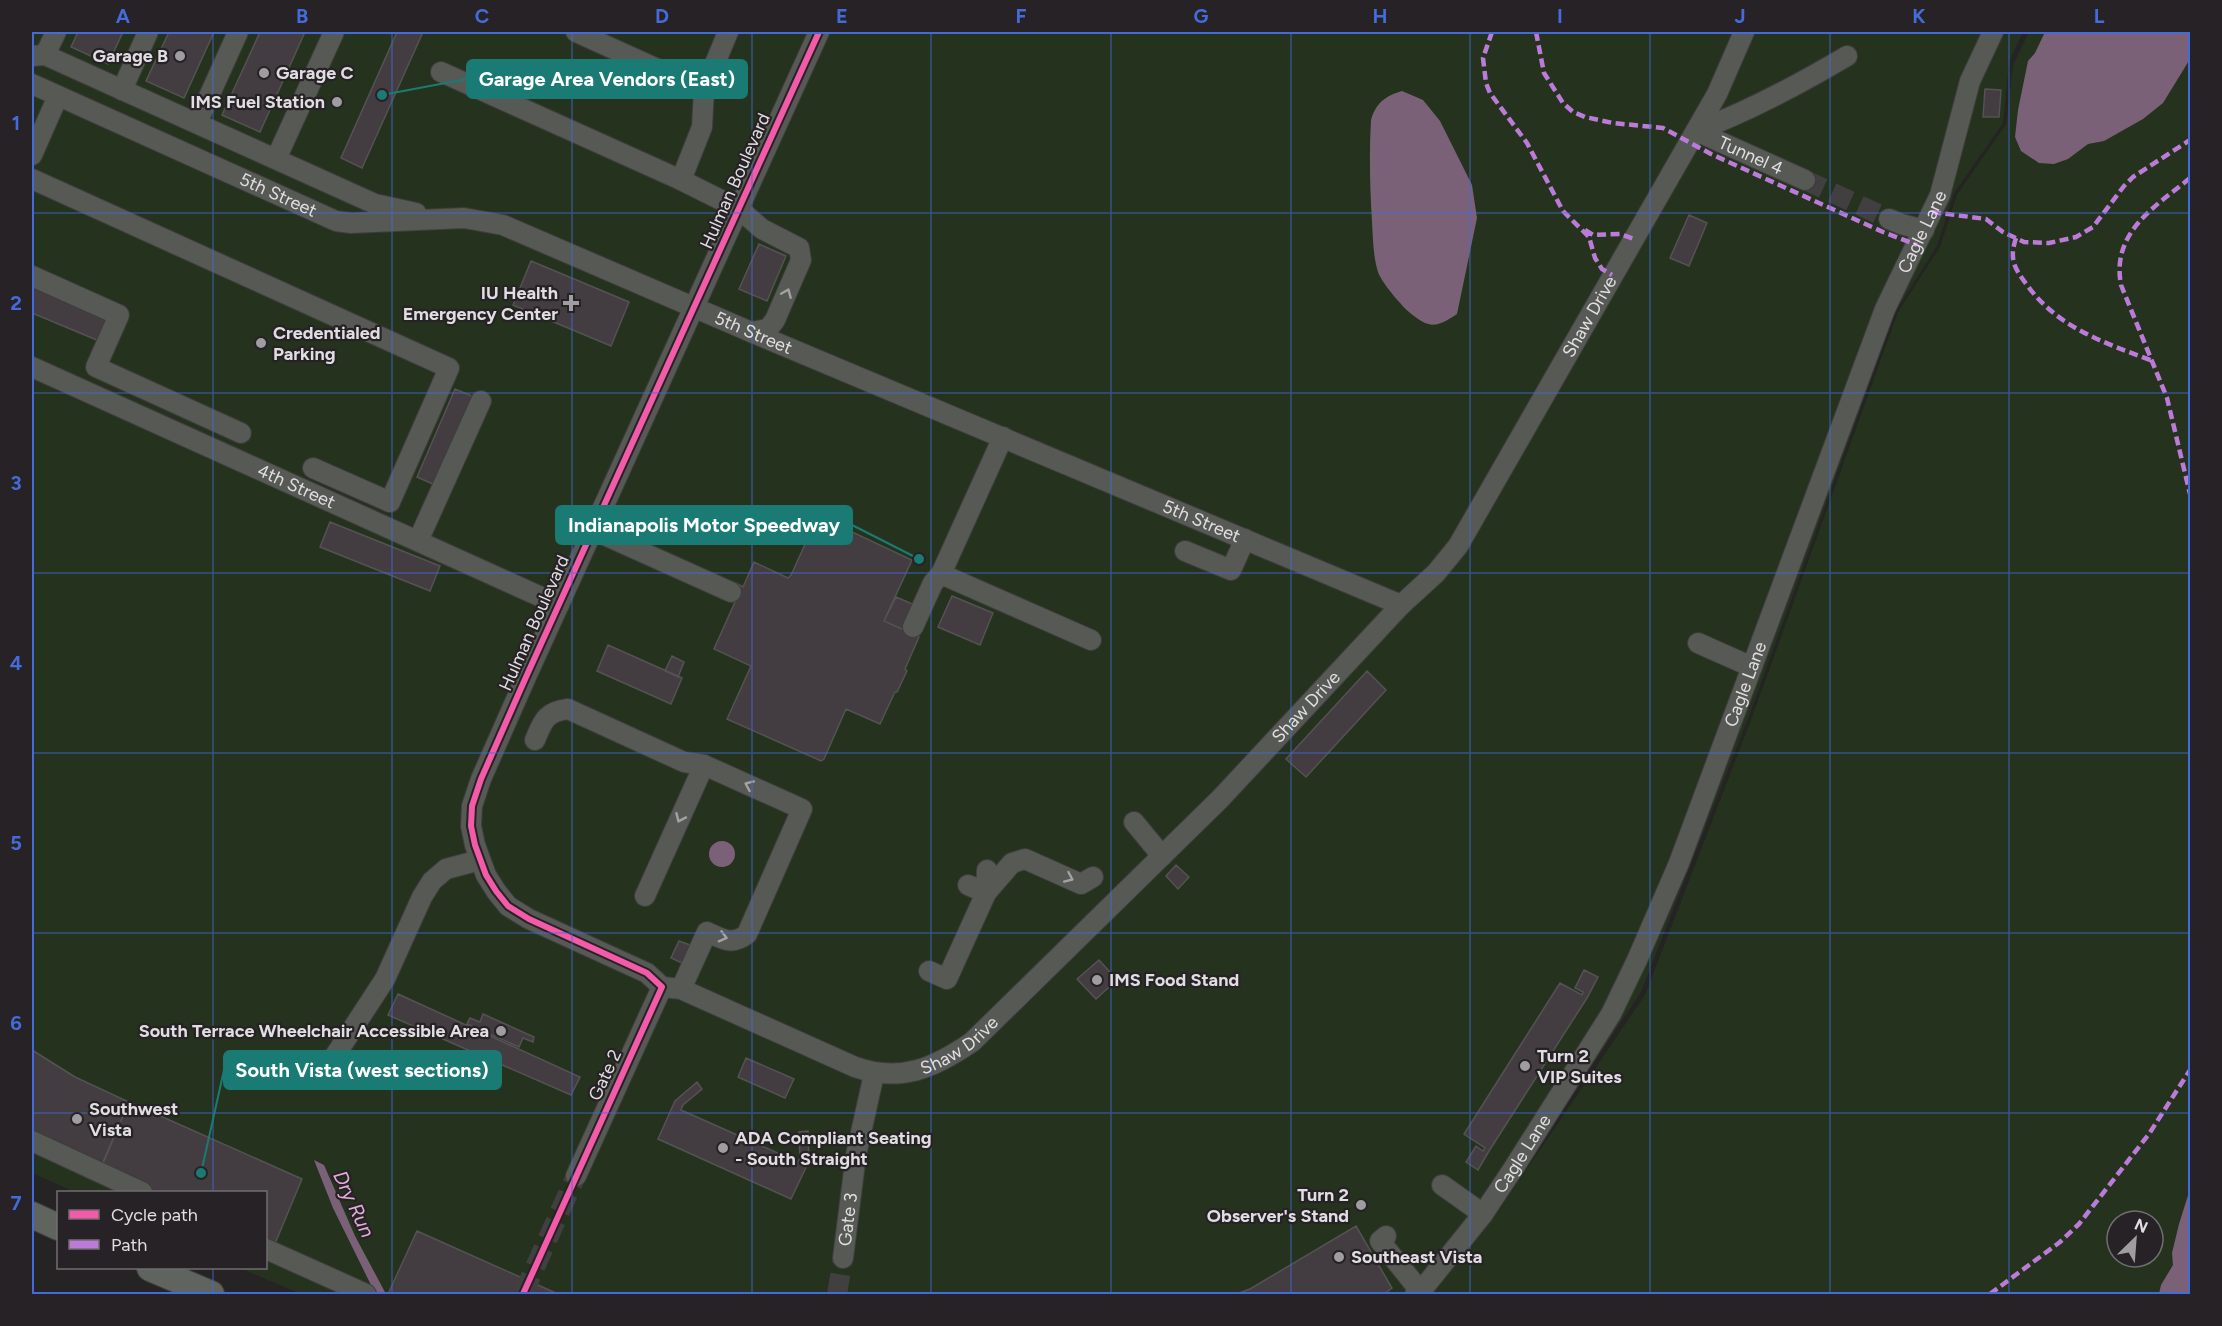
<svg xmlns="http://www.w3.org/2000/svg" width="2222" height="1326" font-family="Figtree,sans-serif">
  <style>
    .green { fill: #25331e; fill-rule: evenodd }
    .water { fill: #7b6178 }
    .building { fill: #433d42; stroke: #545253; stroke-width: 1.5 }
    .lines { fill: none; stroke-linecap: round; stroke-linejoin: round }
    .minor-tunnel { stroke: #413f40; stroke-width: 20; stroke-dasharray: 20 10; stroke-linecap: butt }
    .minor-casing { stroke: #3f3d3e; stroke-width: 22 }
    .major-casing { stroke: #3f3d3e; stroke-width: 28 }
    .minor { stroke: #575955; stroke-width: 20 }
    .major { stroke: #60645f; stroke-width: 26 }
    .quiet { stroke: #bd7bd9; stroke-width: 4.5; stroke-dasharray: 9 4.5; stroke-linecap: butt }
    .cycleway-casing { stroke: #262225; stroke-width: 10 }
    .cycleway { stroke: #f35aa7; stroke-width: 6 }
    .oneway { stroke: #a3a2a2 }
    .grid { fill: none; stroke: #446bda; stroke-width: 1.5; stroke-opacity: 0.55 }
    .poi-dot { fill: #9f9d9f; stroke: #262225; stroke-width: 2 }
    .labels { text-anchor: middle; stroke-width: 4.5; stroke-linejoin: round; paint-order: stroke }
    .poi-label { font-size: 18px; font-weight: bold; fill: #e1dee1; stroke: #262225; text-anchor: start }
    .street-label { font-size: 18px; fill: #e1dee1; stroke: #262225 }
    .water-label { font-size: 20px; font-style: italic; fill: #e1aeda; stroke: #262225 }
    .leader { fill: none; stroke: #1a7b74; stroke-width: 2 }
    .callout-dot { fill: #1a7b74; stroke: #262225; stroke-width: 2 }
    .callout { fill: #1a7b74; stroke: #1a7b74; stroke-width: 2 }
    .callout-label { font-size: 20px; text-anchor: middle; font-weight: bold; fill: #fff }
    .neatline { fill: none; stroke: #446bda; stroke-width: 2 }
    .grid-label { font-size: 20px; text-anchor: middle; font-weight: bold; fill: #446bda }
  </style>
  <rect width="100%" height="100%" fill="#252324"/>
  <path class="green" d="M32,32H2023L2009,62L2003,123L1954,193L1937,246L1896,311L1749,716L1641,992L1520,1174L1412,1294L1405,1291L1399,1294H301L240,1268H266V1192H75L32,1173Z
    M2029,32H2190V1294H1432L1499,1210L1645,995L1751,720L1898,312L1940,247L1957,195L2006,124L2013,65ZM2117,1221H2153V1257H2117Z"/>
  <path class="water" d="M2045,32H2190V59L2163,103L2143,119L2104,141L2088,144L2068,159L2054,164L2039,163L2021,151L2015,137L2018,110L2028,61L2035,53Z
    M1402,91L1423,100L1440,121L1472,185L1477,218L1457,314C1436,328 1429,329 1409,312C1401,305 1382,283 1378,272C1373,256 1373,238 1372,222C1370,188 1369,154 1371,120C1376,103 1385,96 1402,91Z
    M709 854a13 13 0 1 1 26 0a13 13 0 1 1-26 0Z
    M314,1160L324,1165L355,1236L386,1294H377L371,1285L333,1208Z
    M2190,1189V1287L2188,1294H2159L2161,1285L2173,1265L2172,1253L2179,1224Z"/>
  <path class="building" d="M78,32H123L108,64L71,47Z
    M169,32H214L184,98L146,81Z
    M260,32H305L260,132L222,115Z
    M397,32H423L362,168L341,158Z
    M1985,89L2001,90L1999,117H1983Z
    M1689,215L1707,223L1689,266L1670,258Z
    M759,244L786,256L767,301L739,289Z
    M531,261L629,302L611,346L513,305Z
    M32,283L110,317L99,341L32,313Z
    M455,389L474,397L435,485L417,477Z
    M818,516L912,560L884,621L919,637L905,669L907,671L897,692H895L880,724L846,709L824,759L821,761L727,719L751,666L714,649L735,602L728,599L736,583L743,587L754,562L788,578L791,575Z
    M330,522L440,566L430,591L320,547Z
    M952,596L993,613L980,645L938,627Z
    M896,597L917,606L906,631L884,621Z
    M608,645L682,678L671,704L597,671Z
    M672,656L684,662L678,677L665,671Z
    M1367,671L1386,690L1306,777L1286,759Z
    M1176,865L1189,877L1178,889L1166,876Z
    M679,941L690,945L682,963L671,958Z
    M1099,960L1117,980L1096,999L1077,979Z
    M1584,970L1598,977L1587,998L1489,1151L1478,1170L1466,1162L1476,1146L1483,1151L1485,1148L1464,1134L1560,983L1582,995L1583,992L1575,988Z
    M398,994L580,1077L571,1095L388,1015Z
    M483,1014L534,1037L533,1042L523,1038L519,1047L467,1024L470,1018L480,1022Z
    M32,1050L75,1077L129,1102L100,1169L32,1137Z
    M746,1058L794,1079L785,1098L738,1077Z
    M697,1082L702,1089L683,1105L681,1110L798,1162L800,1158L799,1132L808,1131L809,1161L791,1199L658,1139L675,1101Z
    M129,1102L302,1179L274,1246L266,1242V1192H151L101,1168Z
    M1356,1226L1392,1288L1384,1294H1236L1250,1289Z
    M417,1231L558,1294H388Z"/>
  <g class="lines">
    <path class="minor-tunnel" d="M1805,180L1889,219
      M523,1294L576,1176
      M837,1294L843,1258"/>
    <defs>
      <g id="minor">
        <path d="M576,32L704,90"/>
        <path d="M728,32L704,90L702,127L681,180L739,209L762,229L799,248L801,260L775,320L768,329L751,332"/>
        <path d="M45,55L56,32"/>
        <path d="M32,56L45,55L375,204L416,213"/>
        <path d="M441,72L681,180"/>
        <path id="s1" d="M32,84L336,221L351,223L464,218L503,225L751,332L1401,605"/>
        <path d="M122,90L148,32"/>
        <path d="M197,123L238,32"/>
        <path d="M1696,131C1750,111 1798,85 1847,56"/>
        <path id="s2" d="M1696,131L1805,180"/>
        <path d="M32,155L58,96"/>
        <path d="M276,159L334,32"/>
        <path d="M32,179L449,368L390,502L313,468"/>
        <path d="M1889,219L1901,224L1924,230"/>
        <path d="M32,276L119,315L96,367L241,433"/>
        <path id="s3" d="M32,367L559,605"/>
        <path d="M593,530L731,592"/>
        <path d="M418,541L481,401"/>
        <path d="M1185,551L1231,570L1245,539"/>
        <path d="M941,574L1091,640"/>
        <path d="M913,627L933,583L941,574L1003,437"/>
        <path d="M1698,643L1752,667"/>
        <path d="M535,740C543,721 545,712 568,709L684,762L704,765L802,809L747,934C732,946 722,939 707,932L681,989"/>
        <path d="M1134,822L1162,856"/>
        <path d="M968,885L986,893L987,870"/>
        <path d="M645,896L704,765"/>
        <path d="M929,971L947,979L986,893L1012,863L1025,859L1081,884L1093,877"/>
        <path id="s4" d="M662,987L681,989L855,1067C901,1083 934,1068 972,1042L1220,799L1401,605L1436,573L1458,546L1717,94L1744,32"/>
        <path d="M662,987L647,973L529,919L508,906L496,891L486,875L475,845L471,826L472,806L481,779L526,677L819,32"/>
        <path d="M327,1068L385,979L422,897L432,881L446,869L480,860"/>
        <path d="M32,1141L142,1192"/>
        <path d="M576,1176L662,987"/>
        <path d="M1442,1185L1483,1214"/>
        <path d="M1386,1236L1380,1241L1420,1291"/>
        <path d="M266,1249L366,1294"/>
        <path id="s5" d="M843,1258L856,1155L874,1074"/>
        <path id="s6" d="M1415,1294L1425,1286L1483,1214L1513,1169L1611,1014L1637,960L1679,863L1885,309L1940,195L1970,81L1993,32"/>
      </g>
      <path id="major" d="M32,1215L58,1227
        M150,1268L211,1294"/>
    </defs>
    <use href="#minor" class="minor-casing"/>
    <use href="#major" class="major-casing"/>
    <use href="#minor" class="minor"/>
    <use href="#major" class="major"/>
    <path class="quiet" d="M1492,32L1483,58L1486,83L1490,93L1527,143L1563,211L1589,237L1595,258L1602,269L1612,275
      M1536,32L1544,73L1563,103L1573,112L1585,117L1613,123L1663,128L1711,154L1883,232L1917,245
      M2190,178C2155,207 2111,232 2121,285L2167,398L2190,494
      M1932,212L1986,219L2003,232L2024,242L2049,243L2076,237L2093,227L2124,186L2133,177L2190,140
      M1585,230L1593,235L1620,234L1634,239
      M2016,238C2009,259 2014,268 2027,285C2058,328 2105,343 2153,361
      M1990,1294L2060,1242L2079,1224L2149,1134L2190,1070"/>
    <defs>
      <path id="cycleway" d="M523,1294L662,987L647,973L529,919L508,906L496,891L486,875L475,845L471,826L472,806L481,779L526,677L819,32"/>
    </defs>
    <use href="#cycleway" class="cycleway-casing"/>
    <use href="#cycleway" class="cycleway"/>
  </g>
  <defs><path id="oneway-chevron" d="M-2-3.5L2.5 0L-2 3.5" fill="none" stroke-width="1.6" stroke-linecap="round" stroke-linejoin="round" transform="scale(1.5)"/></defs>
  <g class="oneway">
    <use href="#oneway-chevron" transform="translate(787 293) rotate(-67)"/>
    <use href="#oneway-chevron" transform="translate(749 785) rotate(-156)"/>
    <use href="#oneway-chevron" transform="translate(680 818) rotate(114)"/>
    <use href="#oneway-chevron" transform="translate(1069 878) rotate(24)"/>
    <use href="#oneway-chevron" transform="translate(723 937) rotate(15)"/>
  </g>
  <path class="grid" d="M213,32V1192M392,32V1294M572,32V1294M752,32V1294M931,32V1294M1111,32V1294M1291,32V1294M1470,32V1294M1650,32V1294M1830,32V1294M2009,32V1294M32,213H2190M32,393H2190M32,573H2190M32,753H2190M32,933H2190M32,1113H2190M213,1268V1294"/>
  <g class="poi-dot">
    <circle cx="180" cy="56" r="6"/>
    <circle cx="264" cy="73" r="6"/>
    <circle cx="337" cy="102" r="6"/>
    <path d="M568 294h6v6h6v6h-6v6h-6v-6h-6v-6h6z"/>
    <circle cx="261" cy="343" r="6"/>
    <circle cx="1097" cy="980" r="6"/>
    <circle cx="501" cy="1031" r="6"/>
    <circle cx="1525" cy="1066" r="6"/>
    <circle cx="77" cy="1119" r="6"/>
    <circle cx="723" cy="1148" r="6"/>
    <circle cx="1361" cy="1205" r="6"/>
    <circle cx="1339" cy="1257" r="6"/>
  </g>
  <g class="labels">
    <g class="poi-label">
      <text x="168" y="62" text-anchor="end">Garage B</text>
      <text x="276" y="79">Garage C</text>
      <text x="325" y="108" text-anchor="end">IMS Fuel Station</text>
      <text x="558" y="299" text-anchor="end">IU Health<tspan x="558" dy="21">Emergency Center</tspan></text>
      <text x="273" y="339">Credentialed<tspan x="273" dy="21">Parking</tspan></text>
      <text x="1109" y="986">IMS Food Stand</text>
      <text x="489" y="1037" text-anchor="end">South Terrace Wheelchair Accessible Area</text>
      <text x="1537" y="1062">Turn 2<tspan x="1537" dy="21">VIP Suites</tspan></text>
      <text x="89" y="1115">Southwest<tspan x="89" dy="21">Vista</tspan></text>
      <text x="735" y="1144">ADA Compliant Seating<tspan x="735" dy="21">- South Straight</tspan></text>
      <text x="1349" y="1201" text-anchor="end">Turn 2<tspan x="1349" dy="21">Observer's Stand</tspan></text>
      <text x="1351" y="1263">Southeast Vista</text>
    </g>
    <g class="street-label">
      <text dy="6" stroke="none"><textPath href="#s2" startOffset="60">Tunnel 4</textPath></text>
      <text transform="translate(735 181) rotate(-66)" y="6">Hulman Boulevard</text>
      <text dy="6" stroke="none"><textPath href="#s1" startOffset="270">5th Street</textPath></text>
      <text dy="6" stroke="none"><textPath href="#s6" startOffset="1185">Cagle Lane</textPath></text>
      <text dy="6" stroke="none"><textPath href="#s4" startOffset="1294">Shaw Drive</textPath></text>
      <text dy="6" stroke="none"><textPath href="#s1" startOffset="774">5th Street</textPath></text>
      <text dy="6" stroke="none"><textPath href="#s3" startOffset="290">4th Street</textPath></text>
      <text dy="6" stroke="none"><textPath href="#s1" startOffset="1260">5th Street</textPath></text>
      <text transform="translate(534 623) rotate(-66)" y="6">Hulman Boulevard</text>
      <text dy="6" stroke="none"><textPath href="#s6" startOffset="699">Cagle Lane</textPath></text>
      <text dy="6" stroke="none"><textPath href="#s4" startOffset="808">Shaw Drive</textPath></text>
      <text dy="6" stroke="none"><textPath href="#s4" startOffset="322">Shaw Drive</textPath></text>
      <text transform="translate(605 1075) rotate(-65)" y="6">Gate 2</text>
      <text dy="6" stroke="none"><textPath href="#s6" startOffset="177">Cagle Lane</textPath></text>
      <text dy="6" stroke="none"><textPath href="#s5" startOffset="39">Gate 3</textPath></text>
    </g>
    <g class="water-label">
      <text transform="translate(354 1204) rotate(65)" y="7">Dry Run</text>
    </g>
  </g>
  <path class="leader" d="M382 95L467 79M919 559L852 525M201 1173L224 1070"/>
  <g class="callout-dot">
    <circle cx="382" cy="95" r="6"/>
    <circle cx="919" cy="559" r="6"/>
    <circle cx="201" cy="1173" r="6"/>
  </g>
  <g class="callout">
    <rect x="467" y="60" width="280" height="38" rx="6"/>
    <rect x="556" y="506" width="296" height="38" rx="6"/>
    <rect x="224" y="1051" width="277" height="38" rx="6"/>
  </g>
  <g class="callout-label">
    <text x="607" y="86">Garage Area Vendors (East)</text>
    <text x="704" y="532">Indianapolis Motor Speedway</text>
    <text x="362" y="1077">South Vista (west sections)</text>
  </g>
  <rect width="2222" height="1326" fill="none" stroke="#262225" stroke-width="66"/>
  <rect x="57" y="1191" width="210" height="78" fill="#262225" stroke="#716d70" stroke-width="1.5"/>
  <rect x="69" y="1210" width="30" height="9" fill="#f35aa7" stroke="#716d70" stroke-width="1.5"/>
  <text x="111" y="1221" font-size="18" fill="#e1dee1">Cycle path</text>
  <rect x="69" y="1240" width="30" height="9" fill="#bd7bd9" stroke="#716d70" stroke-width="1.5"/>
  <text x="111" y="1251" font-size="18" fill="#e1dee1">Path</text>
  <g transform="translate(2135 1239) rotate(25)"><circle r="28" fill="#262225" stroke="#716d70" stroke-width="1.5"/>
  <path d="M0-4.5L10 22L0 15L-10 22Z" fill="#9f9d9f"/>
  <text y="-9" font-size="16" font-weight="bold" text-anchor="middle" fill="#e1dee1">N</text>
  </g>
  <rect x="33" y="33" width="2156" height="1260" class="neatline"/>
  <g class="grid-label">
    <text x="123" y="23">A</text>
    <text x="302" y="23">B</text>
    <text x="482" y="23">C</text>
    <text x="662" y="23">D</text>
    <text x="842" y="23">E</text>
    <text x="1021" y="23">F</text>
    <text x="1201" y="23">G</text>
    <text x="1380" y="23">H</text>
    <text x="1560" y="23">I</text>
    <text x="1740" y="23">J</text>
    <text x="1919" y="23">K</text>
    <text x="2099" y="23">L</text>
    <text x="16" y="130">1</text>
    <text x="16" y="310">2</text>
    <text x="16" y="490">3</text>
    <text x="16" y="670">4</text>
    <text x="16" y="850">5</text>
    <text x="16" y="1030">6</text>
    <text x="16" y="1210">7</text>
  </g>
</svg>
